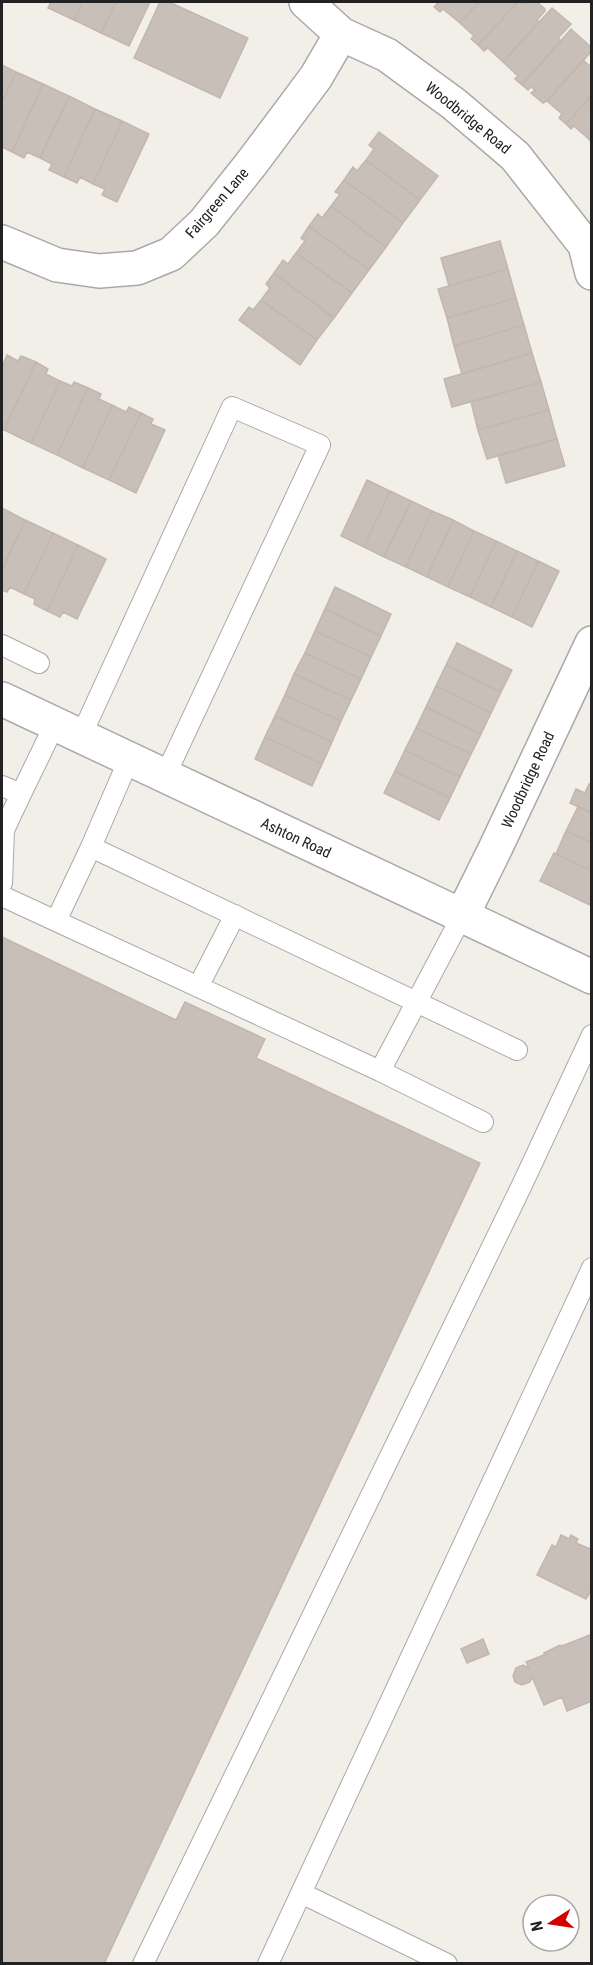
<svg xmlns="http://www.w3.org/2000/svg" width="593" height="1965" font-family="'Roboto Condensed',sans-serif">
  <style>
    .building { fill: #c7bfb8; stroke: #c4b6ab; stroke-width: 1.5 }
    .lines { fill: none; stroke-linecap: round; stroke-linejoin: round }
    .lane-casing { stroke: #a9a9a9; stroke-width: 22 }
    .street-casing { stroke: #a9a9a9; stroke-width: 36 }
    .lane { stroke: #fff; stroke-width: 20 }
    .street { stroke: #fff; stroke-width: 33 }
    .labels { text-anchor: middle; stroke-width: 5; stroke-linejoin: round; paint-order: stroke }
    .street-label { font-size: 15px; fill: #222; stroke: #fff }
  </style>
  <rect width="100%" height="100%" fill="#f2efe9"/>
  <path class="building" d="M51,2H83L74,20L48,8Z
    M83,2H116L101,33L74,20Z
    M116,2H150L129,46L101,33Z
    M160,2H169L248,38L220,98L134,58Z
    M439,2H479L460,23L443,9L440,12L434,7Z
    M479,2H518L478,45L471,39L474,36L460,23Z
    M518,2L525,3L527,2H537L545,9V11L537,20L539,22L503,62L488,48L484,51L478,45Z
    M552,8L571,24L558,38L561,41L522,85L515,79L518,76L503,62Z
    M571,29L592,48V51L547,101L543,103L531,93L535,90L531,87L528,90L522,85Z
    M583,60L592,68V95L566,124L559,118L562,114L547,101Z
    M2,65L16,72L2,103Z
    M16,72L43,84L12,152L2,147V103Z
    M43,84L69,96L40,158L27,152L24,158L12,152Z
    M592,95V141H591L574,126L571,129L566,124Z
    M69,96L95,109L64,177L49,170L52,164L40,158Z
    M95,109L122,121L93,184L80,177L77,183L64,177Z
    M122,121L149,134L117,202L102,195L105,189L93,184Z
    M379,132L438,176L420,200L366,160L374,149L369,145Z
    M366,160L420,200L403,223L344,180L353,167L357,171Z
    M344,180L403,223L386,247L331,206L340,194L335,192Z
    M331,206L386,247L369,270L309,226L318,214L322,218Z
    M309,226L369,270L352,293L296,253L305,241L301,238Z
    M500,241L508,269L449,286L441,258Z
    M296,253L352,293L334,318L274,273L283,260L288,264Z
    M508,269L516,298L447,318L438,289Z
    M274,273L334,318L317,340L261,300L270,288L266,284Z
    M516,298L524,325L454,346L447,318Z
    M261,300L317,340L300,365L239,320L249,307L253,310Z
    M524,325L532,353L462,374L454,346Z
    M532,353L541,382L452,407L444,379Z
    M7,355L18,361L21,356L36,362L4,430L2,429V367Z
    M36,362L48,369L46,374L60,381L31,443L4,430Z
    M60,381L72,386L74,382L88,388L57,455L31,443Z
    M541,382L549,410L478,430L471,402Z
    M88,388L101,394L99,399L112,405L83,468L57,455Z
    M112,405L126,412L129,407L141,413L109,480L83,468Z
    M549,410L557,439L487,459L478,430Z
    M141,413L153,419L151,424L165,430L136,493L109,480Z
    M557,439L565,466L506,483L498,455Z
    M367,480L390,491L364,547L341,536Z
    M390,491L411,501L384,557L364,547Z
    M411,501L432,511L406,567L384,557Z
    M2,508L25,520L2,570Z
    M432,511L453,520L427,577L406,567Z
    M25,520L53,533L24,594L10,587L7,592L2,590V570Z
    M453,520L474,531L448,587L427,577Z
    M474,531L496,541L470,597L448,587Z
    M53,533L78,545L47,611L34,604L35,599L24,594Z
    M496,541L517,551L491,607L470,597Z
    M78,545L106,559L77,619L63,612L60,617L47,611Z
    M517,551L538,561L512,617L491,607Z
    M538,561L559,571L532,627L512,617Z
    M335,587L391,614L381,636L325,609Z
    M325,609L381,636L371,657L315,631Z
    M315,631L371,657L361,679L305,653Z
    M457,643L512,670L501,692L446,665Z
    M305,653L361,679L351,700L294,674Z
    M446,665L501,692L491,713L436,686Z
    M294,674L351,700L341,721L285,695Z
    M436,686L491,713L481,734L426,707Z
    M285,695L341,721L332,742L275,716Z
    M426,707L481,734L471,754L416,728Z
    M275,716L332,742L322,764L265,737Z
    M416,728L471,754L460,777L405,750Z
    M265,737L322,764L312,786L255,759Z
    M405,750L460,777L450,798L395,771Z
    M395,771L450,798L439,820L384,793Z
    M589,784L592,785V813L570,803L576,789L585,793Z
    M578,807L592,813V843L566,831Z
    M566,831L592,843V871L556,854Z
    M554,853L592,871V906L540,881Z
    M2,937L176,1020L185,1002L265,1039L256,1058L480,1163L104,1964H2Z
    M561,1535L569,1539L571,1535L578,1539L576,1543L590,1549L592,1545V1589L586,1599L537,1575L552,1545L556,1547Z
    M592,1634V1701L567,1711L562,1697L544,1705L532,1677L530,1682L522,1685L515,1682L513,1676L516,1668L523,1665L529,1668L526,1662L544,1655V1653L560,1645L562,1646Z
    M483,1639L489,1654L467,1663L461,1649Z"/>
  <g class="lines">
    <defs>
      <path id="lane" d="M2,645L39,663
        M81,736L232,407L320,445L165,776
        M129,759L91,847L517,1050
        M2,786L21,794L4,830L2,883
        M21,794L55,724
        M2,896L380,1071
        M462,916L380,1071L483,1122
        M56,921L91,847
        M198,987L235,915
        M301,1893L447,1964
        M143,1964L522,1185L592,1035
        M268,1964L592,1268"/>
      <path id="street" d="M306,2L341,34L387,55L454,104L515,156L585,245L592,273
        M2,242L57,265L99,271L137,268L171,254L204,223L251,164L316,77L341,34
        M2,699L592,977
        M462,916L496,847L592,643"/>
    </defs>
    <use href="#lane" class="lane-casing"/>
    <use href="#street" class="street-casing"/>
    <use href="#lane" class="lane"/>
    <use href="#street" class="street"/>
  </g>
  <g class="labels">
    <g class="street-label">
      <text transform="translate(468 118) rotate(39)" y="5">Woodbridge Road</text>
      <text transform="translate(217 203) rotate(-49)" y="5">Fairgreen Lane</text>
      <text transform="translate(528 780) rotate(-65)" y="5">Woodbridge Road</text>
      <text transform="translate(296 838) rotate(25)" y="5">Ashton Road</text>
    </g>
  </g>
  <rect width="593" height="1965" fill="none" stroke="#222222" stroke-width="6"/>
  <g transform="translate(551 1923) rotate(258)"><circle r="28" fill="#ffffff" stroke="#a7a7a7" stroke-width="1.5"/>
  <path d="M0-4.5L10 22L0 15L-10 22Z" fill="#d40000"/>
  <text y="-9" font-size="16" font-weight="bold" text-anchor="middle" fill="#222222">N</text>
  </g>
</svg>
